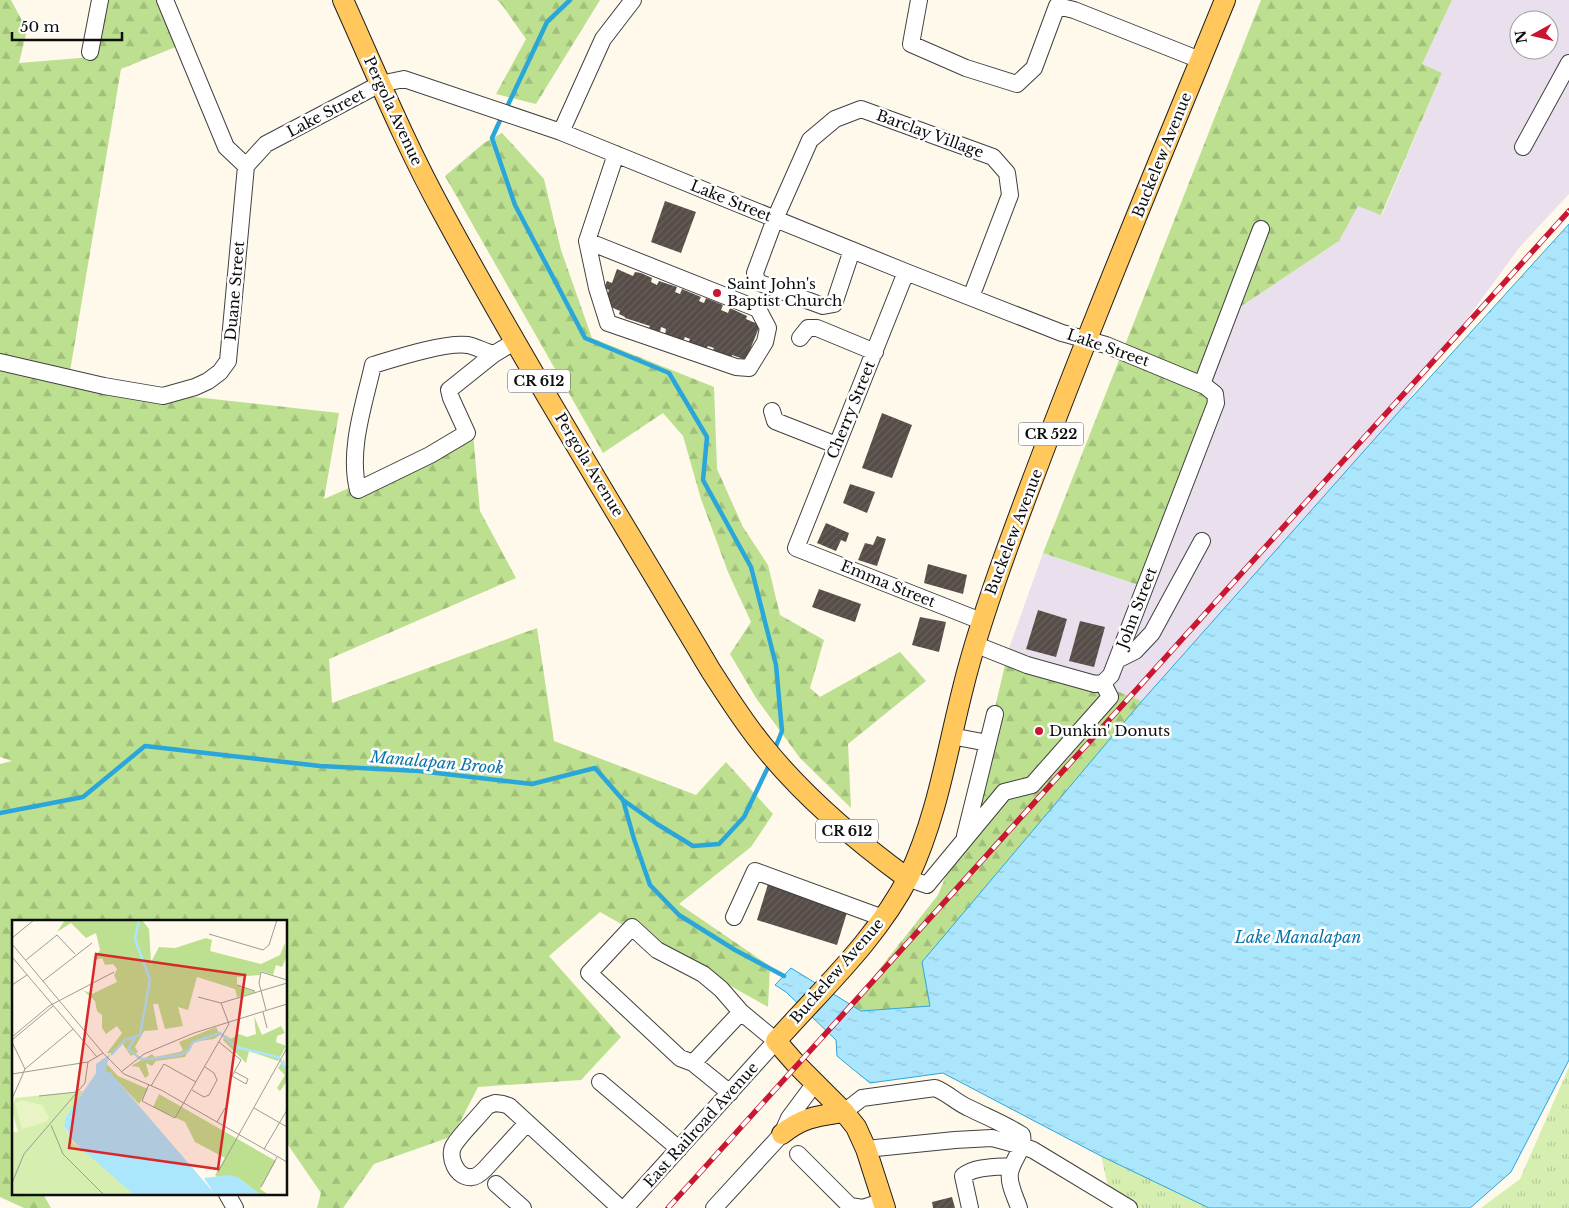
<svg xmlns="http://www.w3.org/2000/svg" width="1569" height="1208" font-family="'Libre Baskerville',serif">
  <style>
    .industrial { fill: #eae0ed; fill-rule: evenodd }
    .forest { fill: url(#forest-firs) }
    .park { fill: url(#park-tufts) }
    .water { fill: url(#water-ripples); stroke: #2aa6db }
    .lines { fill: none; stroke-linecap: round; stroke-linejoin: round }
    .stream { stroke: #2aa6db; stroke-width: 4.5 }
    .building { fill: url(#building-hatch) }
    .minor-casing { stroke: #404040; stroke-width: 18 }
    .major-casing { stroke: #1e1e1e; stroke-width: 22 }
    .minor { stroke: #fff; stroke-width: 16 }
    .major { stroke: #ffc75c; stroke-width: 20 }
    .rail-casing { stroke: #cb1631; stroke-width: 5.5 }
    .rail { stroke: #fff; stroke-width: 4; stroke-dasharray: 11; stroke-linecap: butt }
    .poi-dot { fill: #cb1631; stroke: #fff; stroke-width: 2 }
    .labels { text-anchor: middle; stroke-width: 5; stroke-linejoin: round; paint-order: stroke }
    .shield { fill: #fff; stroke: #565656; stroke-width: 1 }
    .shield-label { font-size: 14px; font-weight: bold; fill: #0d0d0d }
    .street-label { font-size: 15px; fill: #0d0d0d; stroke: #fff }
    .poi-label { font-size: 15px; fill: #0d0d0d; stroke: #fff; text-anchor: start }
    .water-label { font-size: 16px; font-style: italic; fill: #0974ab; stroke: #fff }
    .inset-river { fill: none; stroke: #abe6fd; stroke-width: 2.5 }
    .inset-road { fill: none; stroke: #9e9b93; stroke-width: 1 }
    .view { fill: #d62828; fill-opacity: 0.15; stroke: #d62828; stroke-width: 2.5 }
    .inset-edge { fill: none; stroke: #0d0d0d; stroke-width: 2.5 }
  </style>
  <defs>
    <pattern id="forest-firs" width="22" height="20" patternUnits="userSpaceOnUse" patternTransform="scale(1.25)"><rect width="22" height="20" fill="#bce08f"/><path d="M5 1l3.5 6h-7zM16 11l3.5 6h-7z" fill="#a0bf7a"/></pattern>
    <pattern id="park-tufts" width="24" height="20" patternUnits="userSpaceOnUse" patternTransform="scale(1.25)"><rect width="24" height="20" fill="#d7eeb1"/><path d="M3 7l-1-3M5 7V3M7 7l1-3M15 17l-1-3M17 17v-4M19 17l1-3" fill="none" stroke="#b7cb97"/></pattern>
    <pattern id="water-ripples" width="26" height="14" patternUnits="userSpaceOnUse" patternTransform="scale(1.25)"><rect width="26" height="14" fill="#abe6fd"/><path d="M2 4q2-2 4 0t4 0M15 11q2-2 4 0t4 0" fill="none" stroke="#92c4d8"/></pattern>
    <pattern id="building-hatch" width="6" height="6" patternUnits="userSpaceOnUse" patternTransform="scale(1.25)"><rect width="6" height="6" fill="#564c48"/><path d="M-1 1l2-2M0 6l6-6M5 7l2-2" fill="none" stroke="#69615e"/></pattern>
  </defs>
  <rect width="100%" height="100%" fill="#fff9ec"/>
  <path class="industrial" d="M1452,0H1569V194L1519,248L1403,407L1142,701L1009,648L1043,553L1146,588L1188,477L1231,313L1339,241L1358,205L1382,215L1442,73L1421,65ZM1519,20H1549V50H1519Z"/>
  <path class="forest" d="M0,0H11L27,30L19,63L92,57L103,0H166L183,44L121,69L68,383L339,413L324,499L473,433L480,511L516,578L329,659L332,703L537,628L554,741L696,795L726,762L773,814L751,847L679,904L770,966L768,1007L600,912L549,956L621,1037L581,1080L478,1087L453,1136L374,1164L343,1208H317L321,1193L286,1142V922H14V1194H43L51,1208H24L0,1197V764L12,761L0,757Z
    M497,0H600L536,104L496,94L526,39L502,5Z
    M1261,0H1452L1422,64L1442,73L1381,215L1358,206L1339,241L1231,313L1188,477L1147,588L1043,553Z
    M502,133L544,179L561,250L592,338L714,387L717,469L743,527L768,565L780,615L824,640L810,688L820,697L900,652L926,681L848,744L851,808L800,758L756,698L730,654L751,622L728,572L701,499L683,436L663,413L603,453L445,176L484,143Z
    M1009,648L1142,701L922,962L930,1006L861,1011L851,1005L938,895L968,822Z"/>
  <path class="park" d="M1569,1067V1208H1481L1520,1179Z
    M1101,1156L1209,1208H1113Z"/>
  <path class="water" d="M1569,224V1060L1511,1172L1470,1208H1209L1101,1156L943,1073L870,1083L837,1056L836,1040L786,992L775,985L791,968L861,1011L930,1006L922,962L1142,701L1403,407Z"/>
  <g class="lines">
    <path class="stream" d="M506,109L547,22L570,0
      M502,116L492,138L515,205L585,338L669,373L707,437L703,480L751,567L776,665L782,731L774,751
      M623,800L657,824L693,846L719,844L744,817L770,763
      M0,813L83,797L145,746L320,766L419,771L532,784L595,768L623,800L634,839L650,885L679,915L735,950L784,976"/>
  </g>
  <path class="building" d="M665,201L696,212L681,253L651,242Z
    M617,269L633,276L635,272L641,273L652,278L651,282L657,285L659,281L677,287L675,292L680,294L682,289L701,297L699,301L704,303L706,298L723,305L721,310L728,313L730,308L747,316L746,319L760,325L746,360L732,355L731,359L712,353L714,348L708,346L706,349L688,343L690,339L685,337L683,341L665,334L666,329L661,327L660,332L649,328L650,326L625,318V317L619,314L620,311L604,304L609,290L604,288L607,281L612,283Z
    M882,413L912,425L892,478L862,468Z
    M850,484L875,492L867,513L843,503Z
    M826,523L849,533L846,542L841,540L836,551L817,543Z
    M877,536L886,539L877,566L858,560L865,543L873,545Z
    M928,564L967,575L963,594L924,583Z
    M819,589L861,604L855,622L812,607Z
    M1038,610L1067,619L1056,657L1026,649Z
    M920,617L946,622L939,652L912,645Z
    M1080,621L1105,627L1094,667L1069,661Z
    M768,884L848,909L837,945L757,920Z
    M952,1197L955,1208H933L932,1202Z"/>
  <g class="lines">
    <defs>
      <path id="minor" d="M919,0L911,44L966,68L1017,84L1034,68L1057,6L1074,10L1200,60
        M90,52L100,0
        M561,132L603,39L633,0
        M1523,147L1569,63
        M246,166L266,144L380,84L404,79L561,132L906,272L1062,333L1106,345L1205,386L1215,394L1216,403L1111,675L1103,683L1095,684L1027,665L974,644
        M587,241L758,309L768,328L765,342L749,368L736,367L608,323L597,288L587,241L616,154
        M852,250L834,304L823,306L757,282L755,273L775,219L810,140L835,119L861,109L993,157L1007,173L1010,195L971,297
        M906,272L796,548L981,621
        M800,338L808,328H817L875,352
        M494,354C485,352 477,347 468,345C445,342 396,358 373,365C364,405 348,450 358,490L430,455L467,433L451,398L449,390L494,354L516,341
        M0,362L104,386L163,396L195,387L208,381L220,372L228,361L246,166L226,147L165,0
        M1202,384L1261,229
        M772,411L775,421L836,445
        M1117,660L1135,651L1152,633L1202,541
        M951,736L988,743
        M965,836L995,714
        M907,878L927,885L1004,792L1032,785L1110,697L1103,683
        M734,917L755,871L883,918
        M600,1082L679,1149
        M730,1093L693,1063L741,1012
        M844,1112L862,1098L935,1088C948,1093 957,1103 969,1108C987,1117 1005,1124 1022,1135C1025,1149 1012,1160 1010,1173C1008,1184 1016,1198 1019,1208
        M527,1123L485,1169C482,1172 477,1177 472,1177C457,1179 447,1157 454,1145C463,1131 477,1119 487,1106L495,1103L503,1104L509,1106L620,1208
        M866,1149L955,1140L992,1138L1022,1146L1033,1150L1129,1208
        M798,1154L850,1206L863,1208L883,1201
        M496,1184L523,1208
        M227,1194L235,1208
        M625,1208L776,1041L741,1012L721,989L703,974L657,950L632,927L589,973L680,1058L693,1063
        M714,1208L782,1134L789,1118L815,1083
        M970,1208L963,1176C974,1166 998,1167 1012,1166"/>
      <path id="major" d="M343,0C375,71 405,144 443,213C527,368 621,519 711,671C728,697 744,723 764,747C805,798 855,840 907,878
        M782,1134C803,1117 818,1116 844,1112
        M885,1208L866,1149L856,1127L844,1112L797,1065L776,1041C822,989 877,939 909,876C937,817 947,751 963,688C975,639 991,593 1008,546C1075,362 1151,181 1225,0"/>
    </defs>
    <use href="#minor" class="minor-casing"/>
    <use href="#major" class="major-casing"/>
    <use href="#minor" class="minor"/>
    <use href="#major" class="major"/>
    <defs>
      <path id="rail" d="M668,1208L1569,211"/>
    </defs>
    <use href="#rail" class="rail-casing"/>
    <use href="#rail" class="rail"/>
  </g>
  <g class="poi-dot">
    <circle cx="717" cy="293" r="5"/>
    <circle cx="1039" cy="731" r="5"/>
  </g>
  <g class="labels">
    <g class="shield">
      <rect x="508" y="369.5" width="62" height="23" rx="4"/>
      <rect x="1018.5" y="422.5" width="65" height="23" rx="4"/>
      <rect x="816" y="819.5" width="62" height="23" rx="4"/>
    </g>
    <g class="shield-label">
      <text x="539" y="386">CR 612</text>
      <text x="1051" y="439">CR 522</text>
      <text x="847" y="836">CR 612</text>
    </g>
    <g class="street-label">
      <text transform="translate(393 111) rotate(65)" y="5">Pergola Avenue</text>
      <text transform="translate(326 113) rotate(-28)" y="5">Lake Street</text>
      <text transform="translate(930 134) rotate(20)" y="5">Barclay Village</text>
      <text transform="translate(1162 155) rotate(-68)" y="5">Buckelew Avenue</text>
      <text transform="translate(731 201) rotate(22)" y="5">Lake Street</text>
      <text transform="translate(235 291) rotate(-85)" y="5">Duane Street</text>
      <text transform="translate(1108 348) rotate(19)" y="5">Lake Street</text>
      <text transform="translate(851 410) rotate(-68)" y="5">Cherry Street</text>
      <text transform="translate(589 465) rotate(59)" y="5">Pergola Avenue</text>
      <text transform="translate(1014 532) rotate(-69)" y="5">Buckelew Avenue</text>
      <text transform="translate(888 584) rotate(22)" y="5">Emma Street</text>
      <text transform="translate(1137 608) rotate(-69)" y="5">John Street</text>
      <text transform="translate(837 971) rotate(-49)" y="5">Buckelew Avenue</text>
      <text transform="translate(701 1125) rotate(-48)" y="5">East Railroad Avenue</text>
    </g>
    <g class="poi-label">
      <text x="727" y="289">Saint John's<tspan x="727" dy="17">Baptist Church</tspan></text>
      <text x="1049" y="736">Dunkin' Donuts</text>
    </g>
    <g class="water-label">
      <text transform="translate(437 762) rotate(5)" y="6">Manalapan Brook</text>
      <text x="1298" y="943">Lake Manalapan</text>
    </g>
  </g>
  <g transform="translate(12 920)">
    <rect width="275" height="275" fill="#fff9ec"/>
    <path d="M53,0H130L137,9L139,42L147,27L163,28L194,18L200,20L198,31L249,44L268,35L273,23L274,38L270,47L264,45L261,55L249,51L248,55L225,57V65L244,72L225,77L223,69L185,57L176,90L166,87L171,106L153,109L146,84H141L146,110L132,111L123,127L126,132L119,136L110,123L100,133H95L110,113L105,106L94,114L90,108V95L85,91L83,81L71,70L80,74L105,62L102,55L105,49L101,44L93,45L90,38L81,41L88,30L84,13L74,18L59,3L45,12ZM242,96L250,115L269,106L273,113L265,116L264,122L274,126L266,141L237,131L234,143L211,120L213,115L219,119L227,114L235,117L244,114ZM204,107L208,115L202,119L181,122L173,137L144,141L140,146L134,143L137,155L133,158L127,147L119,146L140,134L143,137L168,132L171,130L167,122ZM272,139L275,161L268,171L265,168L273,155L266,148ZM94,143L106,156L136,169L127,184L98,153H93ZM147,174L264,241L248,269L257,275H249L225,257L207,258L203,255L213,238L183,222L173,202L141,187Z" fill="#bce08f"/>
    <path d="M71,171L52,206L61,223L80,234L122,275H0V212H6L0,190L3,178Z" fill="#d7eeb1"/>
    <path d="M9,180L30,185L37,198L34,202L10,209L3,183Z" fill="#e8f4c4"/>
    <path d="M98,134L93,152H98L202,273L192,258L217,255L225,257L249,275H122L62,222L52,206L54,197L84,153V144Z" fill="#abe6fd"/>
    <path class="inset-river" d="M123,118L116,129L129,139H138L167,135L176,131L181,122L208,113L224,127L266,137L275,150M99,135L113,120L128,115L138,60L123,19L127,0"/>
    <path class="inset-road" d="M197,14L251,30L257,25L265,0M0,18L22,0M0,24L91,133M0,37L85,137M14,40L45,15L63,34M31,61L80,23M0,65L15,55M225,65L243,71M186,77L209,83L275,63M254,90L247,63L249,52L275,60M251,92L255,108M0,117L37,86L102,52M0,120L41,86M0,122L13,149L0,179M207,122L229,140L220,156L234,164L236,159L223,152M13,149L61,109M109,152L132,134L182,113L275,84M0,154L76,142L91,133L112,154L149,170L275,242M137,164L130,181L163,198L217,104L209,83M139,166L152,144L184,162M180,170L192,177L197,175L205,160L202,153L193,147M27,176L65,172M242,188L275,207M205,202L213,188M39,205L51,234L92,275M252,229L275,190M206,252L275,128M0,263L12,234L73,163L76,142M249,267L265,237"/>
    <path class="view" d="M84,34L233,55L206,249L57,228Z"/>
    <rect width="275" height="275" class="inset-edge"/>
  </g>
  <g transform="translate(1534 35) rotate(262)"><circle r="24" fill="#ffffff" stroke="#9e9e9e"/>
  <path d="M0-4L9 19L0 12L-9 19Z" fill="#cb1631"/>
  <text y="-8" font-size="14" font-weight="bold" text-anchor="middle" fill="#0d0d0d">N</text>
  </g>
  <path d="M12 32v8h110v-8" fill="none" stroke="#0d0d0d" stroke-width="2.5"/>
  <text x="20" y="32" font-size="15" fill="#0d0d0d" stroke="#ffffff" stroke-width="4" paint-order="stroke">50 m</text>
</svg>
